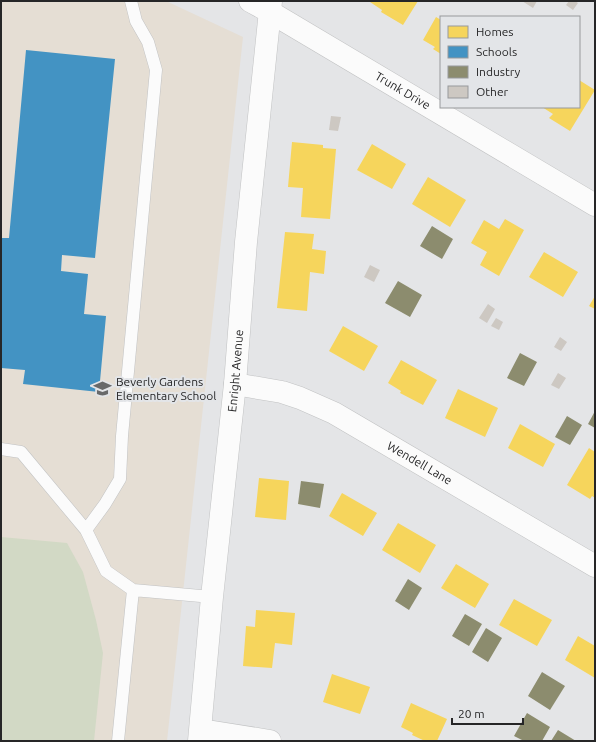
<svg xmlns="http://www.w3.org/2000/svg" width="596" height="742" font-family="Ubuntu,sans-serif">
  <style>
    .education { fill: #e5ded4 }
    .green { fill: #d2d9c5 }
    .homes { fill: #f6d55c }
    .schools { fill: #4393c3 }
    .industry { fill: #8c8c6e }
    .building { fill: #cdc8c2 }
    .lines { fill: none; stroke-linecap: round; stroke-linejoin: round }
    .service-casing { stroke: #c1c2c3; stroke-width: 13 }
    .minor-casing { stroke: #c1c2c3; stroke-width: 23 }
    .service { stroke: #fbfbfb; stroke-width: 12 }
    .minor { stroke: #fbfbfb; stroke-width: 22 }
    .labels { text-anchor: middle; stroke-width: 4; stroke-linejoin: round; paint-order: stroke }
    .street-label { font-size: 12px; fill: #262627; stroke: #e3e5e8 }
    .poi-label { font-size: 12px; fill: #262627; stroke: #e3e5e8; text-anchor: start }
  </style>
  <rect width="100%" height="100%" fill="#e4e5e7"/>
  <path class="education" d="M1,1H166L243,37L167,741H1Z"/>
  <path class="green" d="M1,537L67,543L83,572L96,620L103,653L94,741H1Z"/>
  <path class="homes" d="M370,1H418L403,25L381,12L382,10L370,2Z
    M436,17L441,20V54L433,49L435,47L423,40Z
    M579,80L595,90L570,131L549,118L553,114L542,107H579Z
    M292,142L323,145V148L336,149L330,219L301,217L303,188L288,187Z
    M372,144L406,164L392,189L357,170Z
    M428,177L466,200L450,227L412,204Z
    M505,219L524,230L499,276L480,265L487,252L471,243L484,220L499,229Z
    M285,232L314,234L312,249L326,251L324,274L310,272L307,311L277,308Z
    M544,252L578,272L563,297L529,277Z
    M595,296V309L589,306Z
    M343,326L378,346L364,371L329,351Z
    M401,360L437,380L423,405L400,393L401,391L388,383Z
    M458,389L498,408L485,437L445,418Z
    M520,424L555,444L543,467L508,448Z
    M589,448L595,452V498L592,496L590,499L567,485Z
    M259,478L289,481L286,520L255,517Z
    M342,493L377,513L363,536L329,516Z
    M398,523L436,545L420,573L382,550Z
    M456,564L489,584L475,608L441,588Z
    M514,599L552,620L537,646L499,625Z
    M256,610L295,613L292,645L275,643L272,668L243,666L246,626L255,627Z
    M578,636L595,646V678L565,660Z
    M332,674L370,687L360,714L323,702Z
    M411,703L447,719L437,741H425L412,735L413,733L401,727Z"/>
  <path class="schools" d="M26,50L115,59L95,258L62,255L61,271L88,274L84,314L106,316L99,392L23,384L25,370L1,368V238H9Z"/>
  <path class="industry" d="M432,226L453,239L442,259L420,246Z
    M398,281L422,295L410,317L385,303Z
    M520,353L537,362L524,386L507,378Z
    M595,411V428L588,424Z
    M567,416L582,425L570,445L555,437Z
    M301,481L324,484L320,508L298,504Z
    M408,579L422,588L409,610L395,601Z
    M465,614L482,624L469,646L452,636Z
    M486,628L502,638L488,662L472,652Z
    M542,672L565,686L550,710L528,696Z
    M527,713L550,727L542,741H524L514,736Z
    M558,730L576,741H551Z"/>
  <path class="building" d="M522,1H537L533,8Z
    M569,1H575L578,3L573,10L566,5Z
    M331,116L341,117L338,131L329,130Z
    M370,265L380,270L374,282L364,277Z
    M488,304L495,309L487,323L479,318Z
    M496,318L503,322L499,330L491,326Z
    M560,337L567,342L561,351L554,347Z
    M558,373L566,378L559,389L551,385Z"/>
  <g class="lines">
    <defs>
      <path id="service" d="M131,1L136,21L148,42L156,70L122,436L120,479L105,504L86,530L106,571L133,590L212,597
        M1,449L21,452L86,530
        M118,741L133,590"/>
      <g id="minor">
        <path id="s1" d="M250,1L270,12L595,205"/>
        <path id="s2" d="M235,384L282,392L300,398L334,413L595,566"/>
        <path d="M201,730L270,741"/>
        <path id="s3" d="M199,741L212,597L235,384L246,242L271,1"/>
      </g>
    </defs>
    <use href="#service" class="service-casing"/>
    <use href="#minor" class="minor-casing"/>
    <use href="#service" class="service"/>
    <use href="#minor" class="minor"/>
  </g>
  <defs>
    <symbol id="school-bare" viewBox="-9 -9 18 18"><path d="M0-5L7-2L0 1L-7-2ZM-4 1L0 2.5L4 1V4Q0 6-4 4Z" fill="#68696a" stroke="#e3e5e8" stroke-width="2.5" paint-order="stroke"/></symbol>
  </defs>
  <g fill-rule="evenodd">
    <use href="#school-bare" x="90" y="376" width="25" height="25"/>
  </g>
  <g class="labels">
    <g class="street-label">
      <text dy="4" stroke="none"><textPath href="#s1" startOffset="177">Trunk Drive</textPath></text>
      <text dy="4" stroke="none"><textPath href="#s3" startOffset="372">Enright Avenue</textPath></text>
      <text dy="4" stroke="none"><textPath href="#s2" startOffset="203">Wendell Lane</textPath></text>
    </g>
    <g class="poi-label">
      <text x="116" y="386">Beverly Gardens<tspan x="116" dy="14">Elementary School</tspan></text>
    </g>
  </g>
  <rect width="596" height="742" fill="none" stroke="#262627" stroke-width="4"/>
  <rect x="440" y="16" width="140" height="92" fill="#e3e5e8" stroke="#97999b"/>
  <rect x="448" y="26" width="20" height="12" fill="#f6d55c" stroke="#97999b"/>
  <text x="476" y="36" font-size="12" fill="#262627">Homes</text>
  <rect x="448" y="46" width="20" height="12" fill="#4393c3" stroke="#97999b"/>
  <text x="476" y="56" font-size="12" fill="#262627">Schools</text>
  <rect x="448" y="66" width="20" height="12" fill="#8c8c6e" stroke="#97999b"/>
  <text x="476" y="76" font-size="12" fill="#262627">Industry</text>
  <rect x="448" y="86" width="20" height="12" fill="#cdc8c2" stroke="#97999b"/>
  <text x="476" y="96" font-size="12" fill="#262627">Other</text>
  <path d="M452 718v6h71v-6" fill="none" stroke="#262627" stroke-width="2"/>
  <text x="458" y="718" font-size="12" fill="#262627" stroke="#e3e5e8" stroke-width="3" paint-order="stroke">20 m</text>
</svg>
